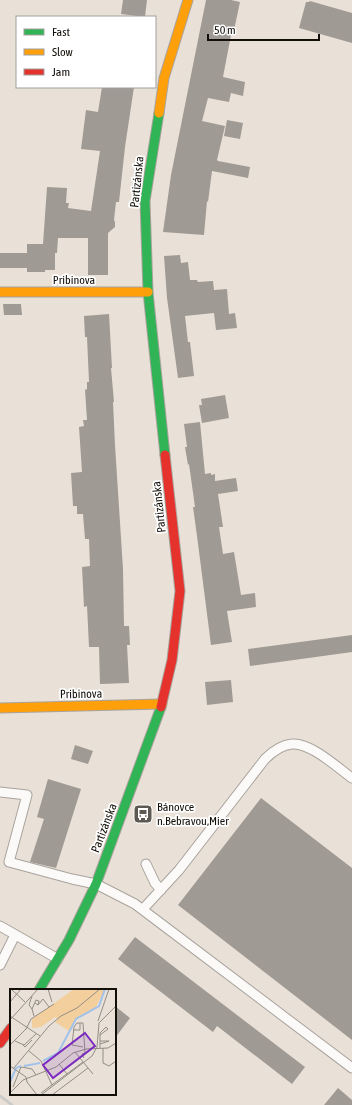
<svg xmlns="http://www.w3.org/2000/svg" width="352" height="1105" font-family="'Asap Condensed',sans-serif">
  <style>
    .building { fill: #9f9a93 }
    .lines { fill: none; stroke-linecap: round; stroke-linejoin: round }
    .lane-casing { stroke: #a9a39d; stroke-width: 11 }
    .fast-casing { stroke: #a9a39d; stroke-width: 11 }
    .slow-casing { stroke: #a9a39d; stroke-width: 11 }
    .jam-casing { stroke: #a9a39d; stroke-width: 11 }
    .lane { stroke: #fcfaf9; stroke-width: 9 }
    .fast { stroke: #30b455; stroke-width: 9 }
    .slow { stroke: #ff9f0a; stroke-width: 9 }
    .jam { stroke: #e5322d; stroke-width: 9 }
    .rail { stroke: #cdcbc9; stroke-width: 3 }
    .labels { text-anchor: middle; stroke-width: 3.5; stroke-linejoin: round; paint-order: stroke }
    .street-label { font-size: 12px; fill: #120e08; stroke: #fff }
    .poi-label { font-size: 12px; fill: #120e08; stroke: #fff; text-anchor: start }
    .inset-river { fill: none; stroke: #a1c2ea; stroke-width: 2 }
    .inset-road { fill: none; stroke: #938d85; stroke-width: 1 }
    .view { fill: #7b2cbf; fill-opacity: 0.15; stroke: #7b2cbf; stroke-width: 2 }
    .inset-edge { fill: none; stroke: #120e08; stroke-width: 2 }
  </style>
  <rect width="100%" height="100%" fill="#e9e1d8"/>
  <path class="building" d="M123,0H147L145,17L121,14Z
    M206,0H231L240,2L233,35H231L223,77L245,82L243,96L231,93L229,102L208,98L202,121L225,126L217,160L218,161L250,167L248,178L212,171L208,202L207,201L204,235L163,232L171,175Z
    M310,1L352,13V43L299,28L306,2H309Z
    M102,87H134L125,147L119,202H116L114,220L115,222V227L108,233V275H88V238H58L57,253H55V270H45V272H27V268H0V253H27V244H43L47,187L67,188L66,203H69L68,208L91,211L100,151L81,149L86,110L98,112Z
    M227,120L243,123L240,139L224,136Z
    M180,255L181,263L188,262L190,280H197L198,282L213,281L214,290L227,289L229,314L235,313L237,328L216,330L214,313L185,316L188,342H190L194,376L178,378L167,298L164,256Z
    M3,304H21L22,315H4Z
    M109,314L112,368H111L114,402H113L115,445L123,569L124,626H129L130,645H127L129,683L100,684L99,647H89L87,606L84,607L82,567L90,566L89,539H85L83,514H77V506H73L71,473L82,472L79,427L84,426L83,420H87L85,390L87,389V382H89L87,337H85L84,316Z
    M225,395L229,418L202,423L199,405H202L201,399Z
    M200,422L205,474L211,473V475L215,474V481L236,478L238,491L218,494L223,527H219L223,554L234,552L241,595L255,593L256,607L227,611L232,642L211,645L197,536L193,507H195L189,464L188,465L185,447H187L184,424Z
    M352,635V652L250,666L248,649Z
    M231,680L233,702L207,705L205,682Z
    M75,745L93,751L88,764L71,759Z
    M48,779L81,789L56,868L30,862L44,819L37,817Z
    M261,798L352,868V1040L178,905Z
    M135,937L305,1067L292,1084L217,1026L213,1032L118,959Z
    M115,1006L130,1018L115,1038Z
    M338,1088L352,1100V1105H324Z"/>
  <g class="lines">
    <defs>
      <path id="lane" d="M0,792L27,795L9,862L72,879L96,884L135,904L352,1068
        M146,864L155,883L161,890
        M143,909L179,870L265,759C272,752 281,745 292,744C310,742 338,768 352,778
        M0,926L58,959
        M0,965L15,935"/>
      <path id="fast" d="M159,113L145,201L148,292L165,455
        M39,990L69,940L96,884L161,707"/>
      <path id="slow" d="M159,113L164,78L188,0
        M0,292H148
        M0,708L162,704"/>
      <path id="jam" d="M161,707L172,660L180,591L165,455
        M0,1043L11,1028"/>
    </defs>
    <use href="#lane" class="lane-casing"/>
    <use href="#fast" class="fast-casing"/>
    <use href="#slow" class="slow-casing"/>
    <use href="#jam" class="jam-casing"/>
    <use href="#lane" class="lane"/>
    <use href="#fast" class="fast"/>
    <use href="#slow" class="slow"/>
    <use href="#jam" class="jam"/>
    <path class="rail" d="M0,1096L12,1105"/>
  </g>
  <defs>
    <symbol id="bus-square" viewBox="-11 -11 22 22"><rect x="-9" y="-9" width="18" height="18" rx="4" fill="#5d5851" stroke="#fff"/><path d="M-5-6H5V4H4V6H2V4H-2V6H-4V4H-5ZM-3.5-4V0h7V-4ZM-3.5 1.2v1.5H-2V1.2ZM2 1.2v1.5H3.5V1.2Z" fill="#fff"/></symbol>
  </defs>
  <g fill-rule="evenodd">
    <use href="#bus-square" x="132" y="803" width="22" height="22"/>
  </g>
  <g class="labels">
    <g class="street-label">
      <text transform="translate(137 182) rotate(-84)" y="4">Partizánska</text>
      <text x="74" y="284">Pribinova</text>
      <text transform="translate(159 507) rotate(-96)" y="4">Partizánska</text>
      <text transform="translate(81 694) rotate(-1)" y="4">Pribinova</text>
      <text transform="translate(104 828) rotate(-69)" y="4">Partizánska</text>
    </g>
    <g class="poi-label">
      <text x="157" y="811">Bánovce<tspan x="157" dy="14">n.Bebravou,Mier</tspan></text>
    </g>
  </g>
  <g transform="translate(10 989)">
    <rect width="106" height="106" fill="#e9e1d8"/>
    <path d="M64,0H95L86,18L67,29L59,42L45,33L48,30L45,28L31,38L22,39V30Z" fill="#f3cf9e"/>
    <path class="inset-river" d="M33,72L48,64L66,30L89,17L95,0M14,77L30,74M0,93L6,79L11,77"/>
    <path class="inset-road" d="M1,0L15,13M38,0L42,13M22,7L19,16L22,20M0,13L11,0M28,16L33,10L39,18M0,27L30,47M24,27L22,20L26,11L29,12L28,16L25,14M0,31L28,0M88,32L99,0M70,34H67L64,38L62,56L73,58M63,41H70V34H73L75,64L72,65L74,69M90,46L98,40L96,38M5,52L14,56L26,45M12,55L15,58L22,51M90,55L99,52H90M0,56L16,40L21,30L44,15M90,59V44L96,38M93,59V74L99,77L106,72M19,62L31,72L42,96M65,63L83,85M49,75L57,85M0,77L16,88L17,93L27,106M17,79L22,80L26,86M3,80L39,37L51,27L67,19L90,0M3,98L11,78L17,79M0,104L13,91L46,78L63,64L76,60L98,59L106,54M31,104L73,73M31,106L82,67L87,58L89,34L106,17M42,106L78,79"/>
    <path class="view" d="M75,44L85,57L43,89L33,76Z"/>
    <rect width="106" height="106" class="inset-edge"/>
  </g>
  <rect x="16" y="16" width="140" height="72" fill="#ffffff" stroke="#a09f9c"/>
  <rect x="24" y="29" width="20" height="6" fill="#30b455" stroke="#a09f9c"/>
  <text x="52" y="36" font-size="12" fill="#120e08">Fast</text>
  <rect x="24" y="49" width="20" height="6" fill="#ff9f0a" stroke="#a09f9c"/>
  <text x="52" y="56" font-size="12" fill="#120e08">Slow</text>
  <rect x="24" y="69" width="20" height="6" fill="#e5322d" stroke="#a09f9c"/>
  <text x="52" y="76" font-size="12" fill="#120e08">Jam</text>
  <path d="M208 34v6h111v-6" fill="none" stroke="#120e08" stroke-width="2"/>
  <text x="214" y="34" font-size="12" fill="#120e08" stroke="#ffffff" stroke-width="3" paint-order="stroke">50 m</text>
</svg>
